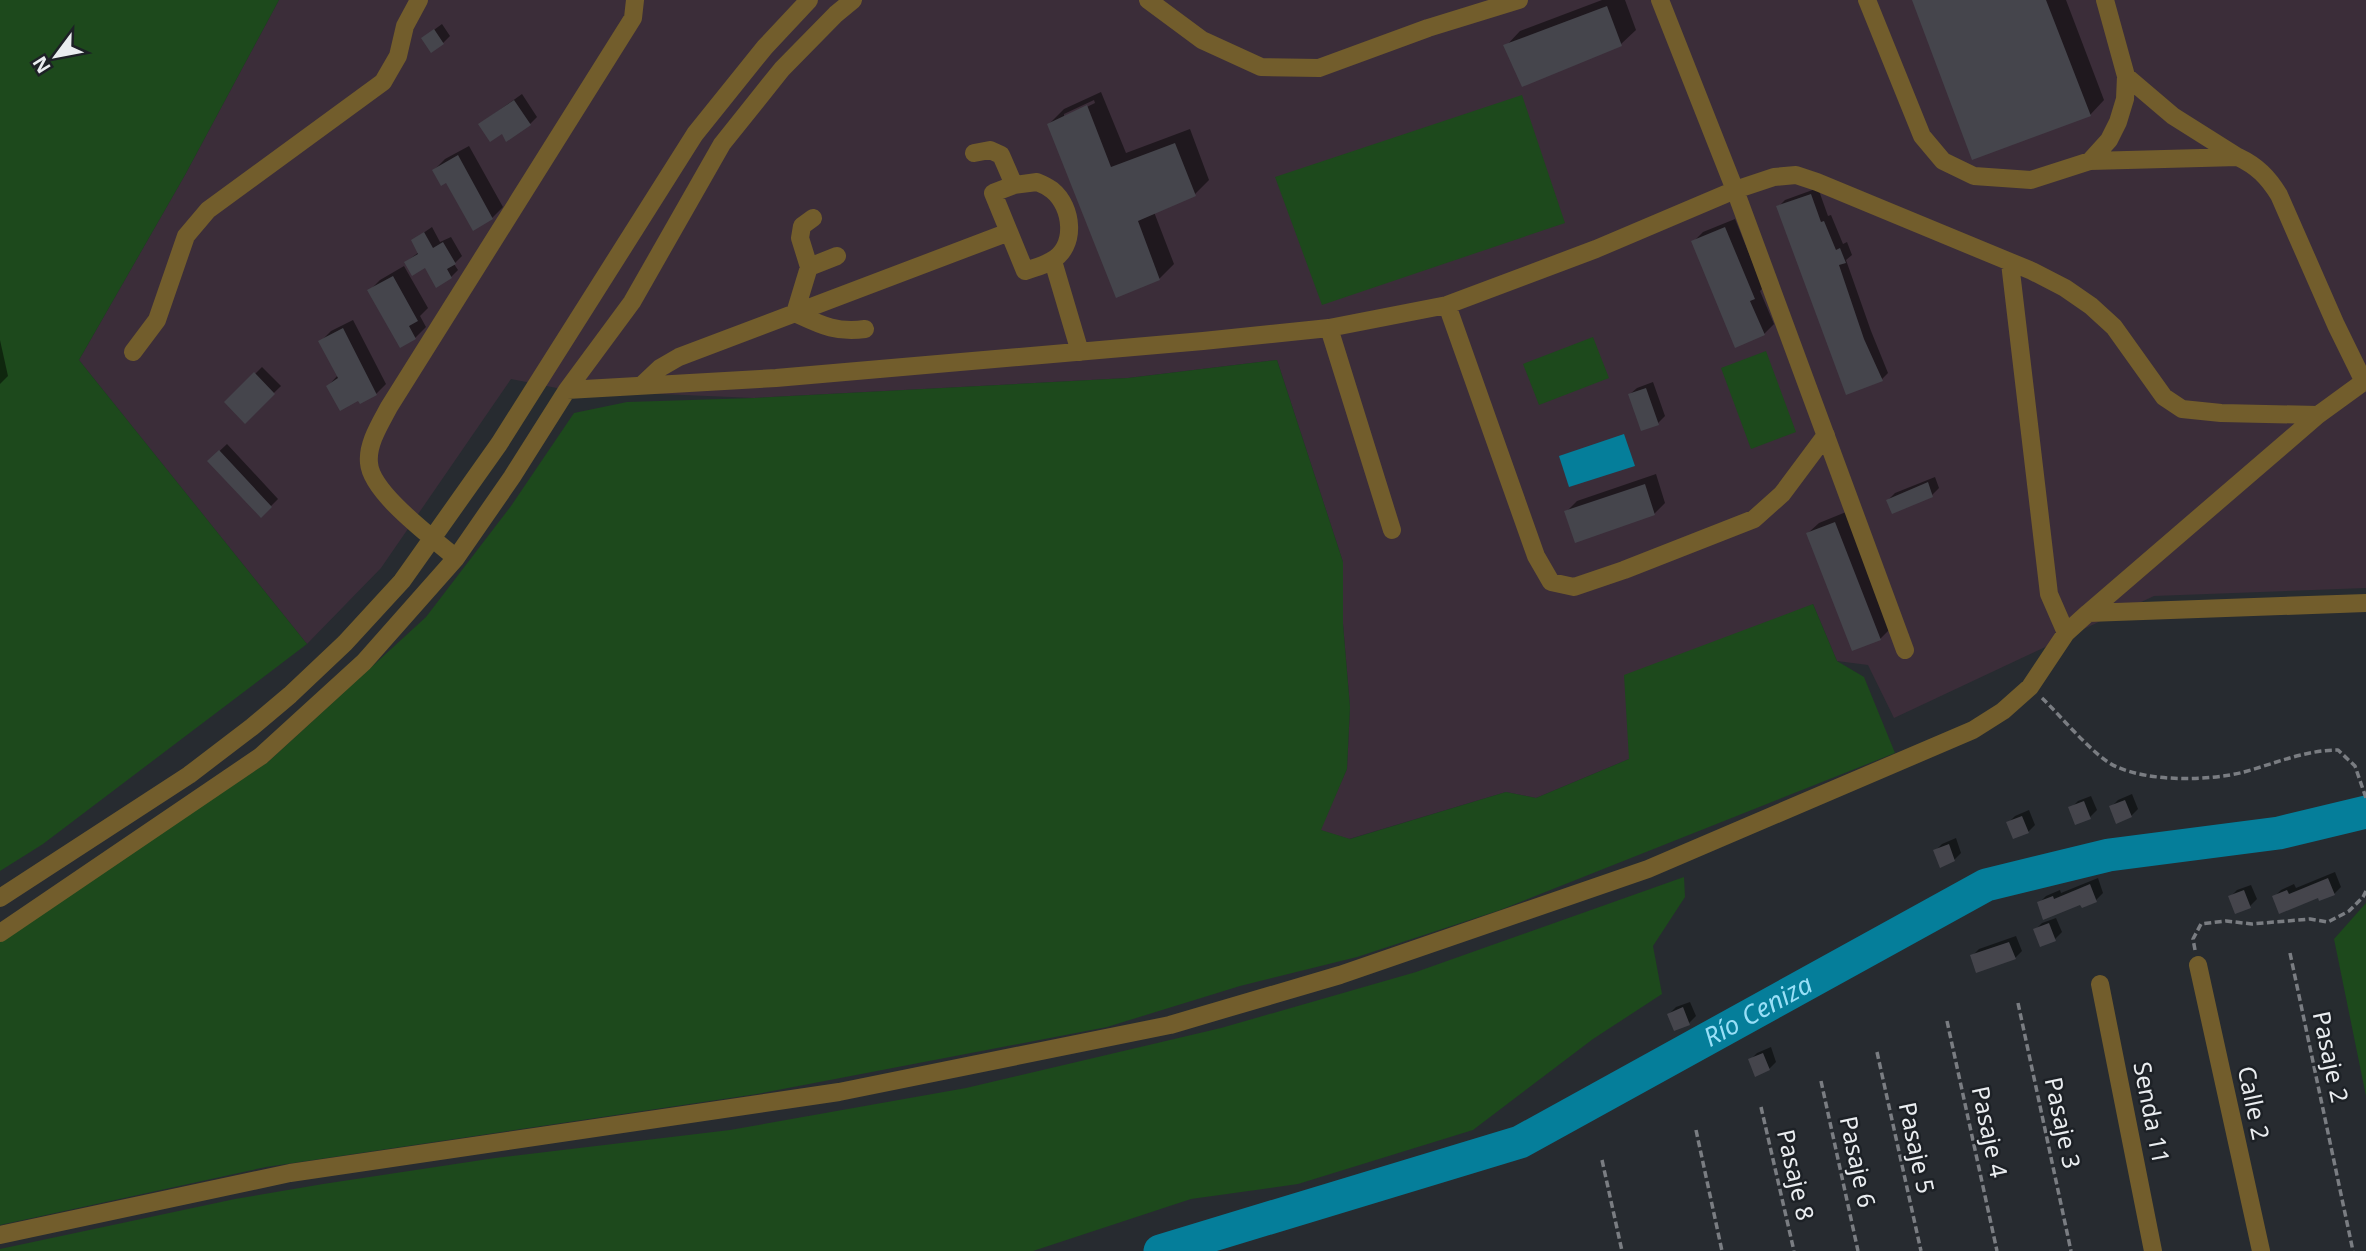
<svg xmlns="http://www.w3.org/2000/svg" width="2366" height="1251" font-family="'Noto Sans',sans-serif">
  <style>
    .industrial { fill: #3b2d39 }
    .green { fill: #1d491c }
    .water { fill: #057e9a }
    .shadow { fill: #0007; fill-rule: evenodd }
    .lines { fill: none; stroke-linecap: round; stroke-linejoin: round }
    .river { stroke: #057e9a; stroke-width: 33 }
    .building { fill: #45454c }
    .path { stroke: #7a7d82; stroke-width: 3.5; stroke-dasharray: 7 3.5; stroke-linecap: butt }
    .minor { stroke: #725d2c; stroke-width: 18 }
    .labels { text-anchor: middle; stroke-width: 5; stroke-linejoin: round; paint-order: stroke }
    .street-label { font-size: 24px; fill: #eaedf0; stroke: #1d2126 }
    .water-label { font-size: 26px; font-style: italic; fill: #98dff7; stroke: #1d2126 }
  </style>
  <rect width="100%" height="100%" fill="#272b30"/>
  <path class="industrial" d="M279,0H2366V588L2154,596L1894,718L1868,665L1837,661L1813,604L1629,759L1536,798L1506,792L1349,839L1320,830L1347,769L1350,707L1343,624V562L1277,360L1128,378L754,398L567,390L511,379L381,568L307,644L79,360L185,175Z"/>
  <path class="green" d="M0,0H279L185,175L79,360L307,644L43,844L0,871Z
    M1522,95L1565,223L1322,305L1275,177Z
    M1593,337L1609,378L1539,405L1523,364Z
    M1766,351L1796,432L1751,449L1721,368Z
    M1277,360L1343,562V624L1350,707L1347,769L1321,830L1350,839L1506,792L1536,798L1629,759L1624,675L1813,604L1837,661L1864,677L1895,753L1500,910L1357,957L1240,986L1107,1027L757,1094L266,1167L0,1225V940L268,762L426,617L511,506L574,413L627,402L754,398L1128,378Z
    M1684,877L1685,897L1653,946L1662,994L1593,1039L1473,1130L1298,1184L1191,1199L1033,1251H0V1249L235,1199L323,1184L495,1158L730,1130L966,1088L1221,1028L1416,972Z
    M2366,903V1096L2334,939Z"/>
  <path class="water" d="M1624,434L1635,466L1569,487L1559,456Z"/>
  <path class="shadow" d="M1602,0H1625L1636,30L1621,44L1522,85L1506,46L1520,31Z
    M1913,0H2066L2104,100L2090,115Z
    M442,24L450,36L443,43L423,38Z
    M1101,92L1126,153L1190,129L1209,180L1195,194L1154,212L1174,264L1159,279L1049,124L1064,109ZM1094,100L1095,103L1064,118V114Z
    M522,94L537,117L530,124L502,132L480,124Z
    M469,146L503,207L492,218L474,229L447,181L434,170L445,159Z
    M1818,188L1828,216L1831,215L1843,244L1847,242L1852,255L1846,260L1871,331L1888,373L1882,379L1778,207L1785,200Z
    M1735,219L1763,288L1760,291L1774,324L1764,334L1693,242L1703,232Z
    M432,227L440,242L451,237L462,256L454,264L458,270L451,277L426,266L406,262L419,252L413,240Z
    M404,266L428,308L420,316L426,327L415,338L369,291L380,280Z
    M353,320L386,384L376,394L328,386L338,375L321,341L331,331Z
    M0,340L8,376L0,384Z
    M262,367L281,386L245,421L227,402Z
    M1653,382L1665,416L1658,423L1630,394L1637,388Z
    M227,444L278,499L261,516L209,461Z
    M1656,474L1665,503L1654,514L1566,512L1577,501Z
    M1935,477L1939,488L1932,495L1893,511L1888,500L1895,493Z
    M1846,512L1891,628L1880,639L1808,533L1819,523Z
    M2132,794L2138,809L2131,816L2111,807L2118,800Z
    M2091,796L2097,810L2090,817L2071,808L2078,801Z
    M2029,810L2035,825L2028,832L2008,823L2015,816Z
    M1956,838L1961,853L1954,860L1935,851L1942,844Z
    M2335,872L2341,887L2334,894L2274,897L2281,890L2294,884L2296,888Z
    M2098,878L2103,893L2096,900L2083,906L2081,902L2039,903L2046,896L2060,890L2061,893Z
    M2251,885L2257,899L2250,906L2230,897L2237,890Z
    M2056,918L2062,932L2055,939L2035,930L2042,923Z
    M2016,936L2022,951L2015,958L1972,956L1979,949Z
    M1690,1002L1696,1016L1689,1023L1669,1014L1676,1007Z
    M1771,1047L1776,1062L1769,1069L1750,1060L1757,1053Z"/>
  <g class="lines">
    <path class="river" id="s1" d="M1160,1251L1520,1142L1986,885L2109,855L2279,833L2366,812"/>
  </g>
  <path class="building" d="M1912,0H2046L2091,116L1972,160Z
    M1607,6L1622,46L1522,87L1503,45Z
    M434,29L444,44L431,53L421,38Z
    M514,100L531,125L506,142L502,134L490,142L478,124Z
    M1087,105L1111,167L1175,143L1196,196L1138,221L1160,280L1116,298L1047,124Z
    M458,155L493,219L473,231L446,183L441,186L432,170Z
    M1811,194L1821,222L1824,221L1836,250L1840,248L1846,263L1839,265L1864,339L1883,381L1846,395L1776,206Z
    M1725,227L1755,299L1750,301L1765,335L1735,348L1691,241Z
    M424,232L433,248L443,242L456,264L447,269L452,278L436,288L425,268L412,276L404,262L418,254L411,240Z
    M393,276L418,321L409,326L416,339L400,348L367,290Z
    M343,328L377,395L360,404L358,401L340,411L326,386L338,378L318,341Z
    M254,372L275,394L245,424L224,402Z
    M1646,388L1659,425L1641,431L1628,394Z
    M219,450L272,507L261,518L207,461Z
    M1928,482L1933,497L1892,514L1886,500Z
    M1645,484L1655,515L1575,543L1564,511Z
    M1835,522L1881,640L1852,651L1806,533Z
    M2125,800L2132,817L2116,824L2109,806Z
    M2084,801L2091,819L2075,825L2068,807Z
    M2022,816L2029,833L2013,839L2006,822Z
    M1949,844L1955,861L1940,868L1933,850Z
    M2328,878L2335,895L2319,901L2318,898L2279,914L2272,896L2287,890L2289,894Z
    M2090,884L2097,902L2082,908L2080,905L2043,920L2037,902L2053,896L2054,899Z
    M2244,890L2251,908L2235,914L2228,896Z
    M2049,923L2056,941L2040,947L2033,929Z
    M2009,942L2016,959L1976,973L1970,955Z
    M1683,1007L1690,1025L1674,1031L1667,1014Z
    M1763,1053L1770,1070L1755,1077L1748,1059Z"/>
  <g class="lines">
    <path class="path" d="M2042,698C2061,716 2095,758 2117,767C2152,782 2208,781 2244,772C2276,763 2306,750 2338,750L2355,766L2366,798
      M2195,950L2193,939L2201,924L2226,921L2252,924L2310,919L2328,922L2349,911L2363,897L2366,891
      M2290,953L2353,1251
      M2018,1003L2071,1251
      M1947,1021L1997,1251
      M1877,1052L1921,1251
      M1821,1081L1858,1251
      M1761,1107L1794,1251
      M1696,1130L1722,1251
      M1602,1160L1622,1251"/>
    <path class="minor" d="M1148,0L1202,40L1261,67L1319,68L1428,28L1519,0
      M1660,0L1735,190L1905,650
      M1867,0L1922,136L1943,161L1974,176L2031,180L2090,161L2109,140L2118,122L2125,99L2126,76L2105,0
      M2126,76L2173,116L2238,157
      M974,153L990,150L1001,155L1014,185
      M2090,161L2238,157C2257,166 2268,177 2279,195L2336,325L2364,382
      M1037,182C1042,184 1048,187 1052,190C1073,207 1077,247 1051,261C1043,266 1033,268 1025,271L993,193L1014,185Z
      M837,256L809,267L795,313C821,325 836,333 865,329
      M1053,261L1080,352
      M2010,263L2049,594L2066,633
      M809,267L800,238L802,226L813,218
      M1447,305L1536,556L1551,582L1574,587L1624,570L1754,519L1782,494L1826,435
      M1329,328L1392,530
      M133,352L157,320L186,236L208,210L383,82L398,56L405,26L419,0
      M643,384L660,368L679,357L1009,232
      M567,390L776,378L1203,341L1329,328L1447,305L1596,249L1735,190L1774,177L1796,175L1817,182L2032,271L2065,288L2091,306L2114,327L2164,397L2182,409L2221,413L2318,415
      M456,558C433,538 371,493 369,463C367,444 380,424 389,407L633,18L635,0
      M2088,613L2366,603
      M0,898L189,775L252,727L290,695L345,643L402,581L499,444L695,134L765,47L809,0
      M0,933L261,756L364,662L456,558L512,477L567,390L632,302L722,144L782,69L836,14L853,0
      M2198,965L2261,1251
      M2100,984L2153,1251
      M0,1235L290,1173L839,1092L1170,1025L1340,975L1648,869L1973,730L2003,711L2030,687L2066,633L2088,613L2318,415L2366,380"/>
  </g>
  <g class="labels">
    <g class="street-label">
      <text transform="translate(2330 1057) rotate(78)" y="8">Pasaje 2</text>
      <text transform="translate(2253 1103) rotate(78)" y="8">Calle 2</text>
      <text transform="translate(2151 1113) rotate(79)" y="8">Senda 11</text>
      <text transform="translate(2062 1123) rotate(78)" y="8">Pasaje 3</text>
      <text transform="translate(1989 1132) rotate(78)" y="8">Pasaje 4</text>
      <text transform="translate(1916 1148) rotate(78)" y="8">Pasaje 5</text>
      <text transform="translate(1857 1162) rotate(78)" y="8">Pasaje 6</text>
      <text transform="translate(1795 1175) rotate(77)" y="8">Pasaje 8</text>
    </g>
    <g class="water-label">
      <text dy="9" stroke="none"><textPath href="#s1" startOffset="648">Río Ceniza</textPath></text>
    </g>
  </g>
  <g transform="translate(56 56) rotate(238)" stroke="#1d2126" stroke-width="5" paint-order="stroke">
  <path d="M0-5L12 26L0 18L-12 26Z" fill="#eaedf0"/>
  <text y="-10" font-size="19" font-weight="bold" text-anchor="middle" fill="#eaedf0">N</text>
  </g>
</svg>
